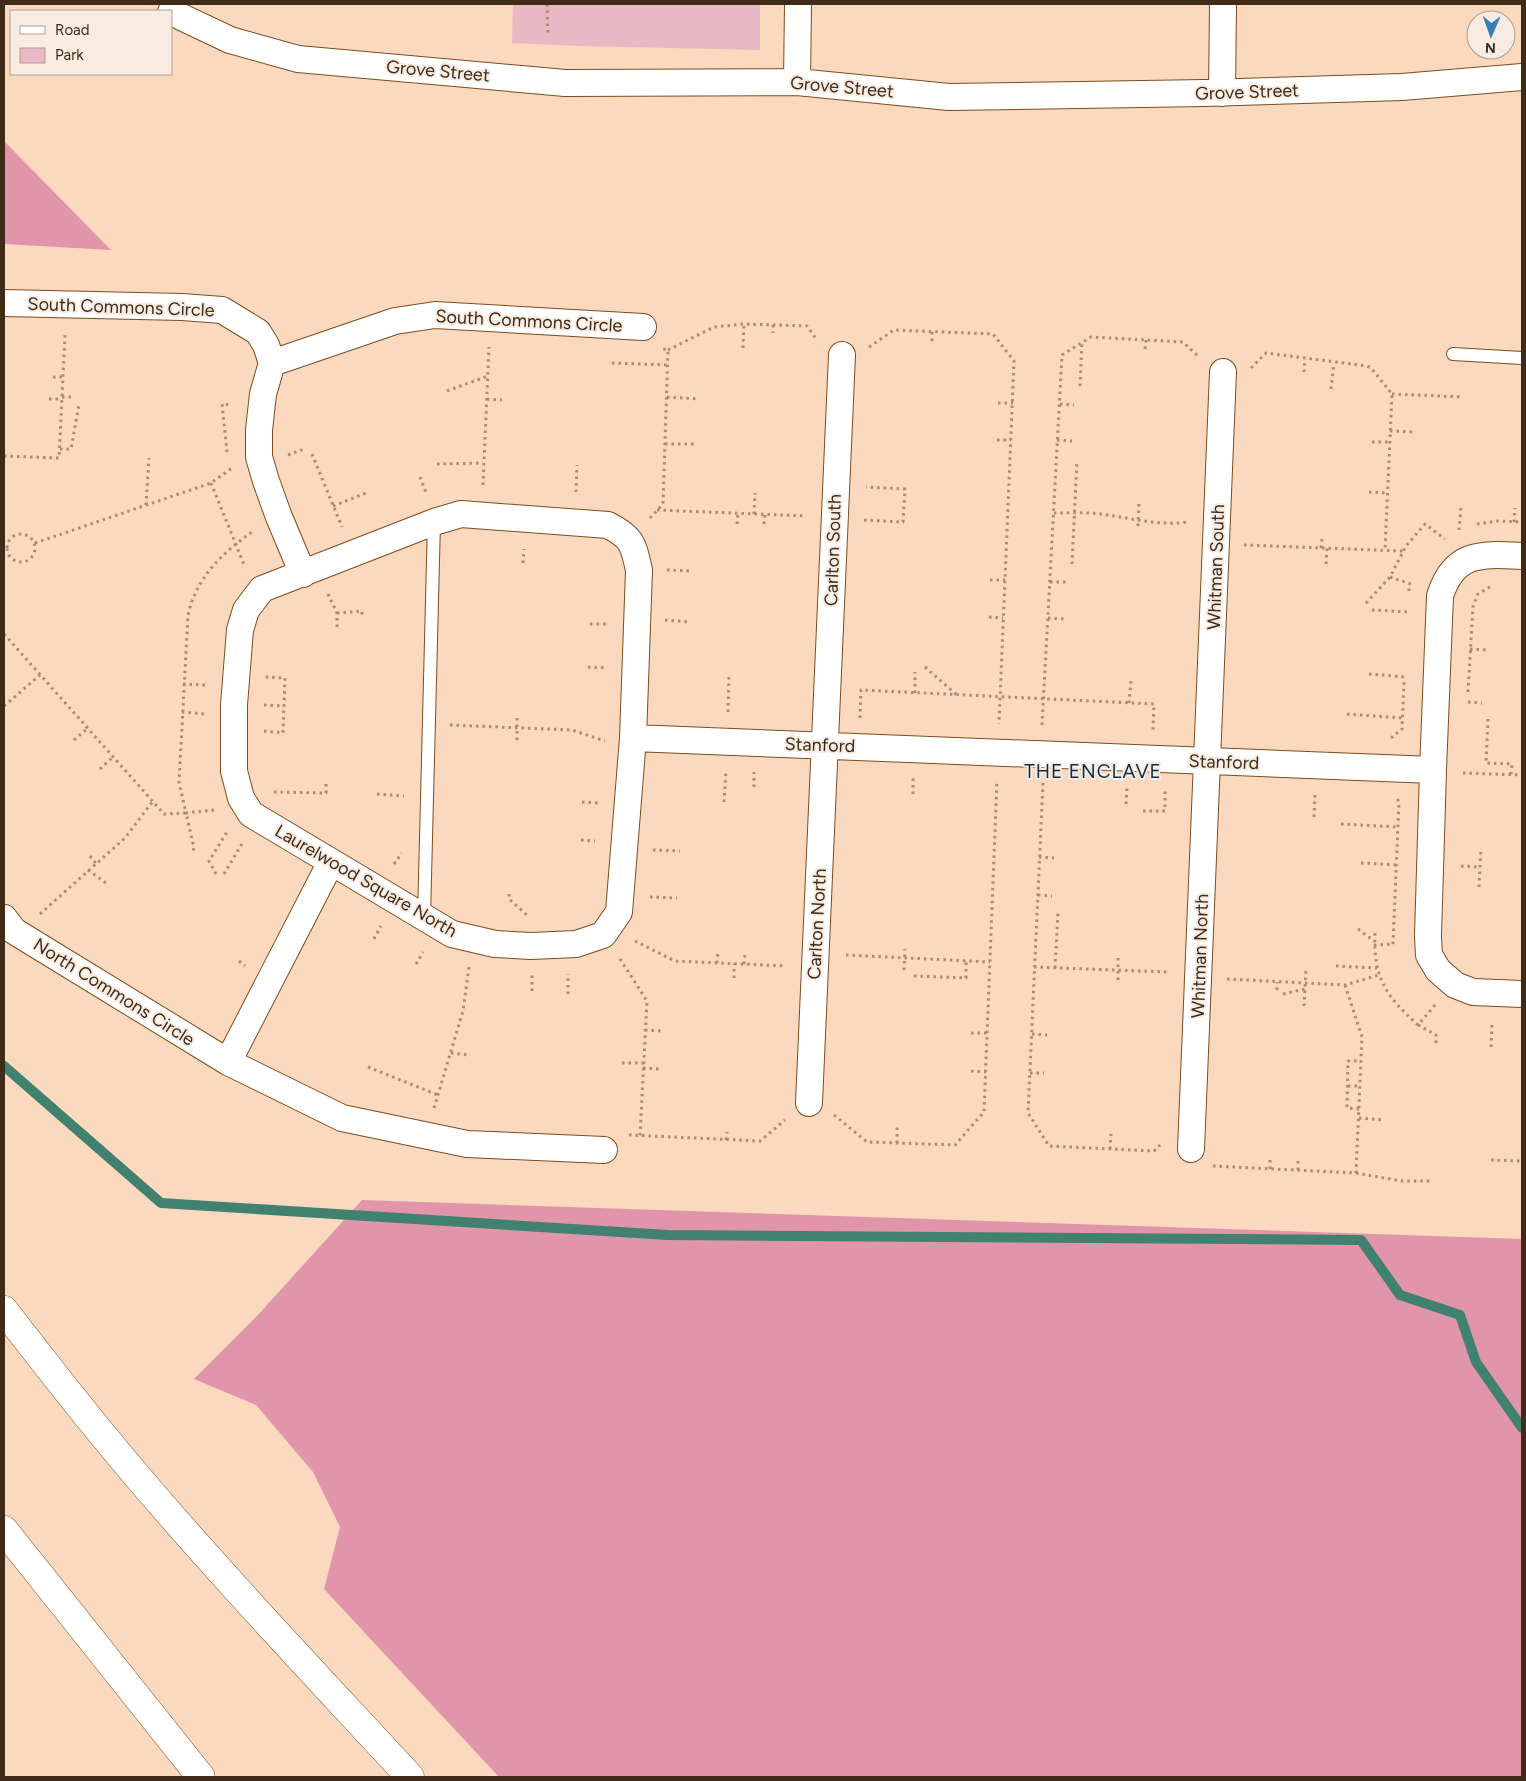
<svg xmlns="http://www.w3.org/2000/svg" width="1526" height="1781" font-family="Figtree,sans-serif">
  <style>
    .green { fill: #e9b8c5 }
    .forest { fill: #e195ab }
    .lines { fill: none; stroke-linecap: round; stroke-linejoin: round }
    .stream { stroke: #418170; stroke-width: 10 }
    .service-casing { stroke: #7c4c1f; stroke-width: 14 }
    .minor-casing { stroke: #7c4c1f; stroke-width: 28 }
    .trunk-casing { stroke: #7c4c1f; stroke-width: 29 }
    .motorway-casing { stroke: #7c4c1f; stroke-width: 29 }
    .path { stroke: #a98c75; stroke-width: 3; stroke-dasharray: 2.5 4; stroke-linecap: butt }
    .service { stroke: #fff; stroke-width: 12 }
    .minor { stroke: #fff; stroke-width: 26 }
    .trunk { stroke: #fff; stroke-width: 28 }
    .motorway { stroke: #fff; stroke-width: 28 }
    .labels { text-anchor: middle; stroke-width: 4; stroke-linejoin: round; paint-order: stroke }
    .street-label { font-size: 18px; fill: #402a18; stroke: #f7ebe2 }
    .neighbourhood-label { font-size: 19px; letter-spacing: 1px; fill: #072e46; stroke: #f7ebe2 }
  </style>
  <rect width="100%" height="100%" fill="#fbd9be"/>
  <path class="green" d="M513,4H760V50L579,46L512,43Z"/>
  <path class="forest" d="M4,141L111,250L4,244Z
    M362,1200L1522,1239V1777H499L324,1589L340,1527L313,1472L256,1405L194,1379L257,1316Z"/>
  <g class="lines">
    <path class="stream" d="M4,1066L161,1203L668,1235L1361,1240L1400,1295L1460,1315L1476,1362L1522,1428"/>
    <defs>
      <path id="service" d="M1453,354L1522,358
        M424,917L434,522"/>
      <path id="minor" d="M171,12L230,40L298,59L565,83L797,82L949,97L1205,93L1402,87L1522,77
        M797,82L798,4
        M1222,93L1223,4
        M4,303L182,307L222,310L258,332L266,345L272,363L263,394L259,430V457L266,481L279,517L303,574
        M272,363L395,321L435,315L643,327
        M461,514L608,525C633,538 633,544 639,570L633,738L619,912L603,935L576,944L531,946L495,944L452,934L251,814L241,798L234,771V705L240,630L246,610L262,589L434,522Z
        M1522,556C1482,554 1454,551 1440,596L1433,770L1428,936L1429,955L1438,970L1455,985L1473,992L1522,994
        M633,738L1433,770
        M4,918L14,931L228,1062L331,862
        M228,1062L342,1118L467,1144L604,1150
        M809,1103L842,355
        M1191,1149L1223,372"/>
      <path id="trunk" d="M4,1530L201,1777"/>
      <path id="motorway" d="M4,1310C44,1362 84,1413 126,1463C217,1571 315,1674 410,1777"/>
    </defs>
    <use href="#service" class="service-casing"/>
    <use href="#minor" class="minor-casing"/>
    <use href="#trunk" class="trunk-casing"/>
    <use href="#motorway" class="motorway-casing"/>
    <path class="path" d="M547,4L548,34
      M773,325V333
      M932,341V332
      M869,347L894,330L993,334L1014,361L999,724
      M743,348L744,324
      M1145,349L1146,340
      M668,350L714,327L744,324L807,326L817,340
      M612,363L668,365
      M1251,368L1266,353L1367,366L1371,368L1392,394L1385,550
      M1304,372L1305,359
      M53,377H63
      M1080,386L1082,342
      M1331,389L1334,363
      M447,391L488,376
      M1392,394L1463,397
      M62,397H74
      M667,397L699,399
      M49,399H62
      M487,399L502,400
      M998,403H1013
      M1060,404L1074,405
      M1390,431L1415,432
      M997,440H1011
      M1057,440L1072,441
      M1372,442H1390
      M665,444H697
      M60,449H71L79,404
      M227,452L222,404L232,405
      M312,454L342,527
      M288,455L304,449
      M4,456L59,458L65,335
      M437,464L483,463
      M420,477L427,495
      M211,483L245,567
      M483,485L489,347
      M576,492L577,465
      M1369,492L1388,493
      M146,505L149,458
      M333,506L366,493
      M657,510L806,516
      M1054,513C1071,513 1090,512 1108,515C1134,519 1161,526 1188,522
      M754,514L755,493
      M650,518L663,504L668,350L663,349
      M864,520L903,522L905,489L866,487
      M1514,522L1515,508
      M737,524L738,513
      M764,524L765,514
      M1477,524L1498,521L1522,522
      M1138,526L1139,503
      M1459,530L1461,506
      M7 548a14 14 0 1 1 28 0a14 14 0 1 1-28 0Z
      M35,543L211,483L232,468
      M1244,545L1403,551
      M1321,548L1322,539
      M523,563L524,549
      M1072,564L1077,461
      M1326,564L1327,548
      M667,570L691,571
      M1390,577L1411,584
      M990,580H1005
      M1050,582H1066
      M1409,591V584
      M328,594L337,613V630
      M1366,603L1390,577L1406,546L1425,524L1445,539
      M1372,610L1408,612
      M337,613L362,611V615
      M989,617L1003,618
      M1048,618L1065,619
      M665,620L690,622
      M590,624H607
      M4,634L164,814L186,813L194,848L192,853
      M1470,649L1486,650
      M588,667L607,668
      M925,667L957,695
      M1369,674L1405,677
      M183,684L205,685
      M1468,692L1473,606L1478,594L1490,587
      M915,693V672
      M1468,702L1482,703
      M1129,703L1131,681
      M264,705L284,706
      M4,706L40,675
      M182,712L205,714
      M728,712L729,674
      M1347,714L1402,718
      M860,718L861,690L1154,704L1153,730
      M1488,719L1486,763L1512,764L1511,774
      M450,725L572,730L605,741
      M1042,725L1062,355L1091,337L1183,342L1199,357
      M264,731L283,733L285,678L265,677
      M1391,738L1402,729L1404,682
      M74,740L88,728
      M517,740V717
      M100,769L113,757
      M1463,773L1522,775
      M1043,783L1028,1113L1049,1146L1154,1151L1160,1145
      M754,787V772
      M274,792L326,793V782
      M377,794L404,796
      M913,794V778
      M582,802L599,803
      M724,802L726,770
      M1126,804L1127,787
      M214,810L186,813L179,782L188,616C195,579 222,553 252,532
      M1143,811H1165V789
      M1314,817L1315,795
      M1341,824L1399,827
      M581,840L595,841
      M653,850L680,851
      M90,856L96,864
      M1039,857L1054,858
      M1361,863L1397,865
      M394,864L402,853
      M1461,866L1480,867
      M88,870L106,883
      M216,874L209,861L227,832
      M224,874L243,842
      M1479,887L1481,848
      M509,894V899L528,916
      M1038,895L1052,896
      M650,897L677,898
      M40,914L125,838L153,801
      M1358,929L1374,941
      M1375,933C1373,978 1386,996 1418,1025L1435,1005
      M374,939L381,926
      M635,941L675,961L786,966
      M1393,944L1399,802L1397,798
      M1374,945L1394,944
      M846,955L990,962
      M620,959L647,1001L640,1136
      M239,961L245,966
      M717,963L718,951
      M416,964L423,952
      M744,964L745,955
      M1336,966L1377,968
      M1034,967L1168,972
      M1055,968L1058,913
      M904,970L905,949
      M914,976L966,978V960
      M734,978V964
      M1227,979L1345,985L1379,975
      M1118,980V956
      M1277,990V982
      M532,991V974
      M568,994V974
      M1283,994L1305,989
      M1304,1006L1306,970
      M1418,1025L1436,1035V1045
      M645,1030L662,1031
      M971,1033H987
      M1032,1034L1047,1035
      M1491,1047L1492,1025
      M451,1053L469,1055
      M622,1063H644
      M368,1067L438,1095
      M643,1068L659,1069
      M971,1071L986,1072
      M1030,1073H1044
      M1348,1086H1360
      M434,1108L463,1011L469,967
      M1359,1109L1347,1108L1348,1061H1361
      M834,1115L867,1142L955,1145L984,1112L997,781
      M1359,1118L1385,1120
      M629,1135L760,1141L785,1120
      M726,1140L727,1132
      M897,1143V1127
      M1110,1149L1111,1134
      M1491,1160L1522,1161
      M1213,1166L1356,1173L1362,1037L1345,985
      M1270,1169V1159
      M1298,1170V1157
      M1356,1173L1402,1181H1432"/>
    <use href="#service" class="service"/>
    <use href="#minor" class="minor"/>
    <use href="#trunk" class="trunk"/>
    <use href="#motorway" class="motorway"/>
  </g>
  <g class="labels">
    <g class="street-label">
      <text transform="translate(438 71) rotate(5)" y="6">Grove Street</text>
      <text transform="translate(842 87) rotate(5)" y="6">Grove Street</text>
      <text transform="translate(1247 92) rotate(-2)" y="6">Grove Street</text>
      <text transform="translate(121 307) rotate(2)" y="6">South Commons Circle</text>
      <text transform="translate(529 321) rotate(3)" y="6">South Commons Circle</text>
      <text transform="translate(833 550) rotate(-88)" y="6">Carlton South</text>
      <text transform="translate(1216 567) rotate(-88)" y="6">Whitman South</text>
      <text transform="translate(820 745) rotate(2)" y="6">Stanford</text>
      <text transform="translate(1224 762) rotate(2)" y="6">Stanford</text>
      <text transform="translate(366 881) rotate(30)" y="6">Laurelwood Square North</text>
      <text transform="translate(817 924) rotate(-87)" y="6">Carlton North</text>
      <text transform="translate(1200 956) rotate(-88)" y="6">Whitman North</text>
      <text transform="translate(114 992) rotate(32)" y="6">North Commons Circle</text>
    </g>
    <g class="neighbourhood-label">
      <text x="1093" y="778">THE ENCLAVE</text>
    </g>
  </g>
  <rect width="1526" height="1781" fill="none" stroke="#402a18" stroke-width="10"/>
  <rect x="10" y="10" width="162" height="65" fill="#f7ebe2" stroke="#ae9e91"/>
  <rect x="20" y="26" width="25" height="8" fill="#ffffff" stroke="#ae9e91"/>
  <text x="55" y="35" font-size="15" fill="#402a18">Road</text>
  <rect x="20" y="48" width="25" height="15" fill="#e9b8c5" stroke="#ae9e91"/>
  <text x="55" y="60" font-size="15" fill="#402a18">Park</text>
  <g transform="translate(1491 35) rotate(182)"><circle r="24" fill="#f7ebe2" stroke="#ae9e91"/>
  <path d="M0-4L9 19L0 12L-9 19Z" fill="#3381b4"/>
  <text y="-8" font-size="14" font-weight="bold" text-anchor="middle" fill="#402a18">N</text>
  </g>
</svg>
